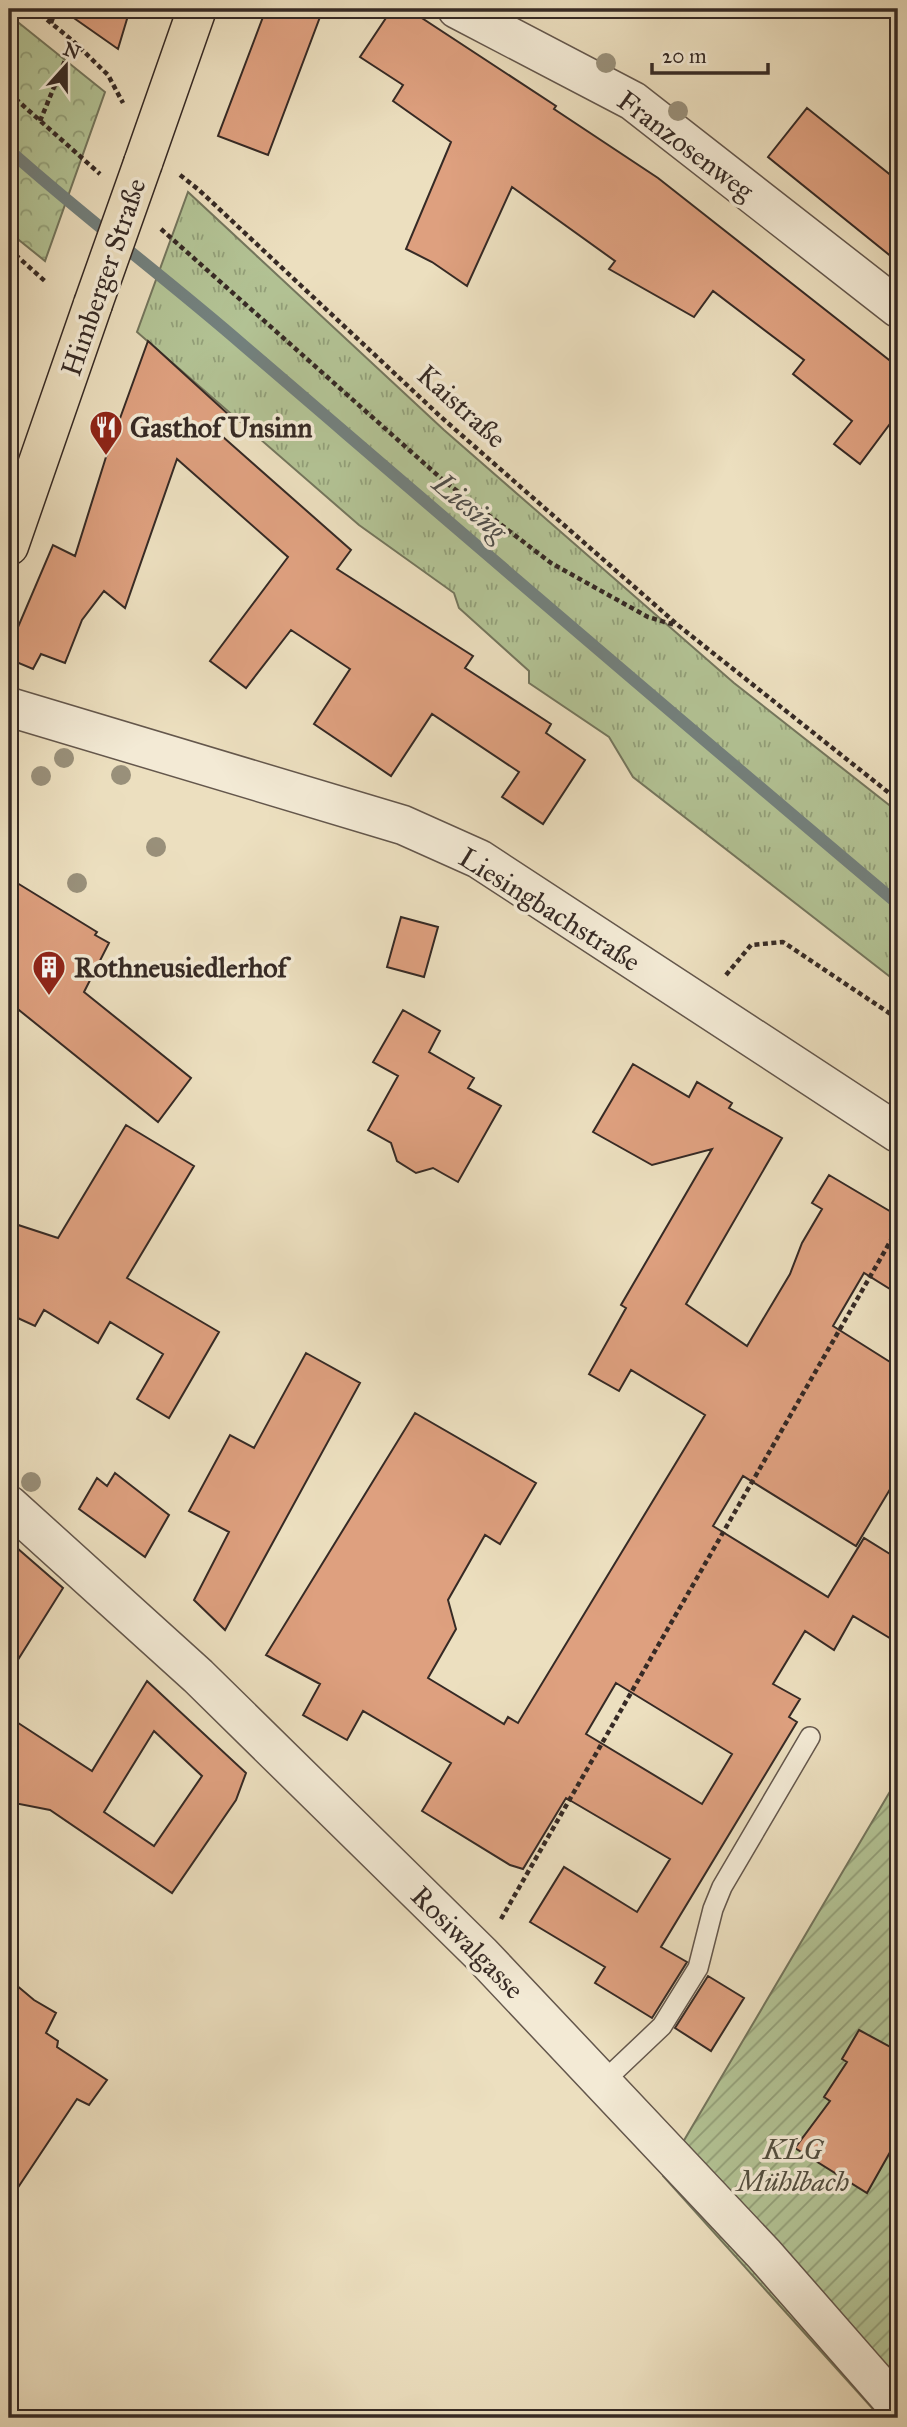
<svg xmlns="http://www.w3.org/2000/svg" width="907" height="2427" font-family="'IM FELL Great Primer',serif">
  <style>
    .grass { fill: url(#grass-tufts); stroke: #74765d; stroke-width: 2 }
    .park { fill: url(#park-crowns); stroke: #74765d; stroke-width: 2 }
    .garden { fill: url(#garden-furrows); stroke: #74765d; stroke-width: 2 }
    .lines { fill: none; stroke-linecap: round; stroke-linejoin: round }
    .stream { stroke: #73817e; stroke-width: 12 }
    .building { fill: #dea07f; stroke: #362a25; stroke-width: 2; fill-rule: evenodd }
    .lane-casing { stroke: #64574c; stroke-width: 22 }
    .street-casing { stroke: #64574c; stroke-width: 41 }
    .primary-casing { stroke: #362a25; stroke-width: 41 }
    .path { stroke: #362a25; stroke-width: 4.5; stroke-dasharray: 5 3.5; stroke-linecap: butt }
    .lane { stroke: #f3ead5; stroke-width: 19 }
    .street { stroke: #f3ead5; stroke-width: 38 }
    .primary { stroke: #ecdfbf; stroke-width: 38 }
    .primary-bridge-casing { stroke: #362a25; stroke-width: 41; stroke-linecap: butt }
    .primary-bridge { stroke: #ecdfbf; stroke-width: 38 }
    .tree { fill: #99907a }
    .labels { text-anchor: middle; stroke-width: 7; stroke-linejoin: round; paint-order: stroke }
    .street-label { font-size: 28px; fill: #362a25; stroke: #f3ead5 }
    .poi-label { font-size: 28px; font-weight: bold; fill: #362a25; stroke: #f3ead5; text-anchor: start }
    .park-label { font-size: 28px; font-style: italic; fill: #555041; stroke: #f3ead5 }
    .water-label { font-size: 30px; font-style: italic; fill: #4f4e4a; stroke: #f3ead5 }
  </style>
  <defs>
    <pattern id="grass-tufts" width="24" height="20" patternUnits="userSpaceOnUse" patternTransform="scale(1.75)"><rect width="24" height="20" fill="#b3c395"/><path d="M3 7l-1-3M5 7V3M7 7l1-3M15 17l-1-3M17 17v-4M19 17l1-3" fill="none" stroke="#929f79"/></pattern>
    <pattern id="park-crowns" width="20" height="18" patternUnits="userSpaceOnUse" patternTransform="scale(1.75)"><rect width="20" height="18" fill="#b3c395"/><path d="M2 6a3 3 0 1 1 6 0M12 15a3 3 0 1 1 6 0" fill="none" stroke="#929f79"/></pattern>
    <pattern id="garden-furrows" width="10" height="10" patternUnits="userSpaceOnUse" patternTransform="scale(1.75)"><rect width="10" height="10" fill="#b3c395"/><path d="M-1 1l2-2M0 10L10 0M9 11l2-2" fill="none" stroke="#929f79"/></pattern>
  </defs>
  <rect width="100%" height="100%" fill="#ecdfbf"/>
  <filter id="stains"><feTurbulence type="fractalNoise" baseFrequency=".00286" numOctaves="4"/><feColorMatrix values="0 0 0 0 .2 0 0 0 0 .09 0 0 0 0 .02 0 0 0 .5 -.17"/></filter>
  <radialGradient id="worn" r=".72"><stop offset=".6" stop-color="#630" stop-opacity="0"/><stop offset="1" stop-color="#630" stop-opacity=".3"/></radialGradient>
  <path class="grass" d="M188,192L444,430L734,683L898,812V983L633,777L609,737L529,683V671L459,608L454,593L359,525L137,332Z"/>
  <path class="park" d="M9,15L105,92L45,261L9,232Z"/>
  <path class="garden" d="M898,1778V2418H881L663,2176Z"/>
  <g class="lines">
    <path class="stream" d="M9,150C85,218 166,278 243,345C461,532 678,719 898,904"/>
  </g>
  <path class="building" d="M61,9H130L118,49Z
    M266,9H323L268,155L218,136Z
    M392,9H408L556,106L554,109L658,178L898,367V413L860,464L834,444L852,421L793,374L804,360L713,291L694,317L609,269L615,261L512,187L467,286L432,262L406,249L451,142L393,101L403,85L360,57Z
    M807,108L898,181V262L768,157Z
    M148,341L228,414L214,429L351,550L337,569L473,656L465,668L551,724L546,733L585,760L543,824L502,797L519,772L432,714L391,776L314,724L350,669L291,630L246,688L210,661L288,557L177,459L125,608L104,591L82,620L65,663L41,654L33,669L9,659L18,627L53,545L75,556L106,457Z
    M9,878L97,932L95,935L109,943L84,992L191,1078L158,1122L9,1002Z
    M401,917L438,927L424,977L387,967Z
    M403,1010L440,1031L429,1052L474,1078L468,1088L501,1106L458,1182L433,1168L416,1173L397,1161L391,1143L368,1130L398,1076L373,1062Z
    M633,1064L689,1097L697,1082L732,1103L729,1108L782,1138L686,1304L747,1346L790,1274L802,1243L822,1209L812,1203L829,1175L898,1216V1294L864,1273L833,1326L898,1367V1476L856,1546L743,1476L713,1526L828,1597L864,1538L898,1559V1643L853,1616L834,1650L805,1631L773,1684L800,1699L789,1717L797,1722L661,1947L687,1962L652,2018L595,1983L605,1967L530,1922L564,1867L637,1912L670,1859L566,1798L523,1869L510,1865L422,1811L451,1763L363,1711L347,1740L303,1715L320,1684L266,1655L415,1413L536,1483L500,1544L485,1535L448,1600L456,1629L428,1678L504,1724L508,1717L518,1723L705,1415L631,1370L619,1391L589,1374L626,1308L621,1305L712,1149L652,1165L593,1132ZM616,1683L732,1754L702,1804L586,1734Z
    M126,1125L194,1166L127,1278L219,1332L169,1418L137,1399L163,1354L110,1322L98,1343L44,1310L35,1326L9,1314V1222L58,1238Z
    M306,1353L360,1383L225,1630L194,1600L229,1532L189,1511L230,1435L254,1448Z
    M115,1473L169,1515L145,1557L79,1509L97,1478L107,1486Z
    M9,1541L63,1588L9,1674Z
    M147,1681L246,1773L236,1800L172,1893L50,1810L9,1802V1717L92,1771ZM154,1731L202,1776L154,1846L104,1812Z
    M708,1976L744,1998L711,2051L675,2028Z
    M9,1979L34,2000L56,2013L46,2033L58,2041L57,2047L107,2080L89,2105L77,2099L9,2201Z
    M859,2030L898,2051V2138L867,2193L795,2148L830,2101L824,2097L847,2062L842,2059Z"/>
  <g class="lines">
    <defs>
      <path id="lane" d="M603,2082L662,2026L698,1968L713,1909L722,1887L810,1737"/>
      <path id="street" d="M457,9L633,101L898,308
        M9,707L403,825L479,859L898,1133
        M9,1505L198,1676L481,1954L764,2254L898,2407"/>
      <path id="primary" d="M143,163L197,9
        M9,546L93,304"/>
    </defs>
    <use href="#lane" class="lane-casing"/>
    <use href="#street" class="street-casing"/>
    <use href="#primary" class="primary-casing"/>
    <path class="path" d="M34,9L73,41L108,75L123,103
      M51,23L56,9
      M9,93L100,174
      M40,121L73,41
      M180,175L199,190L441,417L679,626L898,800
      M161,229L444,481L551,563L648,617L675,625
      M9,249L47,283
      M726,975L751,945L783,942L898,1019
      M894,1528L898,1521
      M501,1919L898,1228"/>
    <use href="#lane" class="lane"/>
    <use href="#street" class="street"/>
    <use href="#primary" class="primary"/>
    <defs>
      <path id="primary-bridge" d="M93,304L143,163"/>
    </defs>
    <use href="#primary-bridge" class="primary-bridge-casing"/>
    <use href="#primary-bridge" class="primary-bridge"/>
  </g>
  <g class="tree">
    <circle cx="606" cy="63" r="10"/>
    <circle cx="678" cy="111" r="10"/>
    <circle cx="64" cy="758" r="10"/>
    <circle cx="121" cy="775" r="10"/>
    <circle cx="41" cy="776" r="10"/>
    <circle cx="156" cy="847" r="10"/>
    <circle cx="77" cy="883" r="10"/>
    <circle cx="31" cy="1482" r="10"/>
  </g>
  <defs>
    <symbol id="restaurant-pin" viewBox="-11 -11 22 30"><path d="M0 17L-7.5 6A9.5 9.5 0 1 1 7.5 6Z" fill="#8f2418" stroke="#f3ead5"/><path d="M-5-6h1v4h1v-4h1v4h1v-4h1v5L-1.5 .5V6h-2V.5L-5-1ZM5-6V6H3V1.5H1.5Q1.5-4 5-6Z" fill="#fff"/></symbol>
    <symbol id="building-pin" viewBox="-11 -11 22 30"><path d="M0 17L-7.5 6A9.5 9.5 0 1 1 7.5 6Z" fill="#8f2418" stroke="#f3ead5"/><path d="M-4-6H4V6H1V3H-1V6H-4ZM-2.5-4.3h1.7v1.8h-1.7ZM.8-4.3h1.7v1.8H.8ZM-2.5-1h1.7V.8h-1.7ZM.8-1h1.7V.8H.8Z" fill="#fff"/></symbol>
  </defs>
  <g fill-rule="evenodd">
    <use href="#restaurant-pin" x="87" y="408" width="38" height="52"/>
    <use href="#building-pin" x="30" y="948" width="38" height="52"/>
  </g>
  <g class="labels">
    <g class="street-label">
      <text transform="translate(686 145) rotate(37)" y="10">Franzosenweg</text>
      <text transform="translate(103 277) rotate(-71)" y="10">Himberger Straße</text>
      <text transform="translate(462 406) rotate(42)" y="10">Kaistraße</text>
      <text transform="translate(550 909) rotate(32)" y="10">Liesingbachstraße</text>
      <text transform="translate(468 1942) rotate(45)" y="10">Rosiwalgasse</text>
    </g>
    <g class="poi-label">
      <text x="130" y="437">Gasthof Unsinn</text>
      <text x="74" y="977">Rothneusiedlerhof</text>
    </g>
    <g class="park-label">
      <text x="793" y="2159">KLG<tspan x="793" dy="32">Mühlbach</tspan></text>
    </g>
    <g class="water-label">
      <text transform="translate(470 507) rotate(40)" y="10">Liesing</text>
    </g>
  </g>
  <rect width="907" height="2427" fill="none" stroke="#ecdfbf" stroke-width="35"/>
  <rect x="10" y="10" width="886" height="2406" fill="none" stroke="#362a25" stroke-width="3.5"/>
  <rect x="18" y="18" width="872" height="2392" fill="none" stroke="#362a25" stroke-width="2"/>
  <g transform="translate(66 66) rotate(21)" stroke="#f3ead5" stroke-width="5" paint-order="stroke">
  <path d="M0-5L12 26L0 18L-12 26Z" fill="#362a25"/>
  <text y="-10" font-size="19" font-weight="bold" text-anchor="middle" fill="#362a25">N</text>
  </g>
  <path d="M652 63v10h116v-10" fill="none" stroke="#362a25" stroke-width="3.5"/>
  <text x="662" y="63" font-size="21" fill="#362a25" stroke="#f3ead5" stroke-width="5" paint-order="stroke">20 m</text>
  <rect width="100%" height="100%" filter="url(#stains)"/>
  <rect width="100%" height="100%" fill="url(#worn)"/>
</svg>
